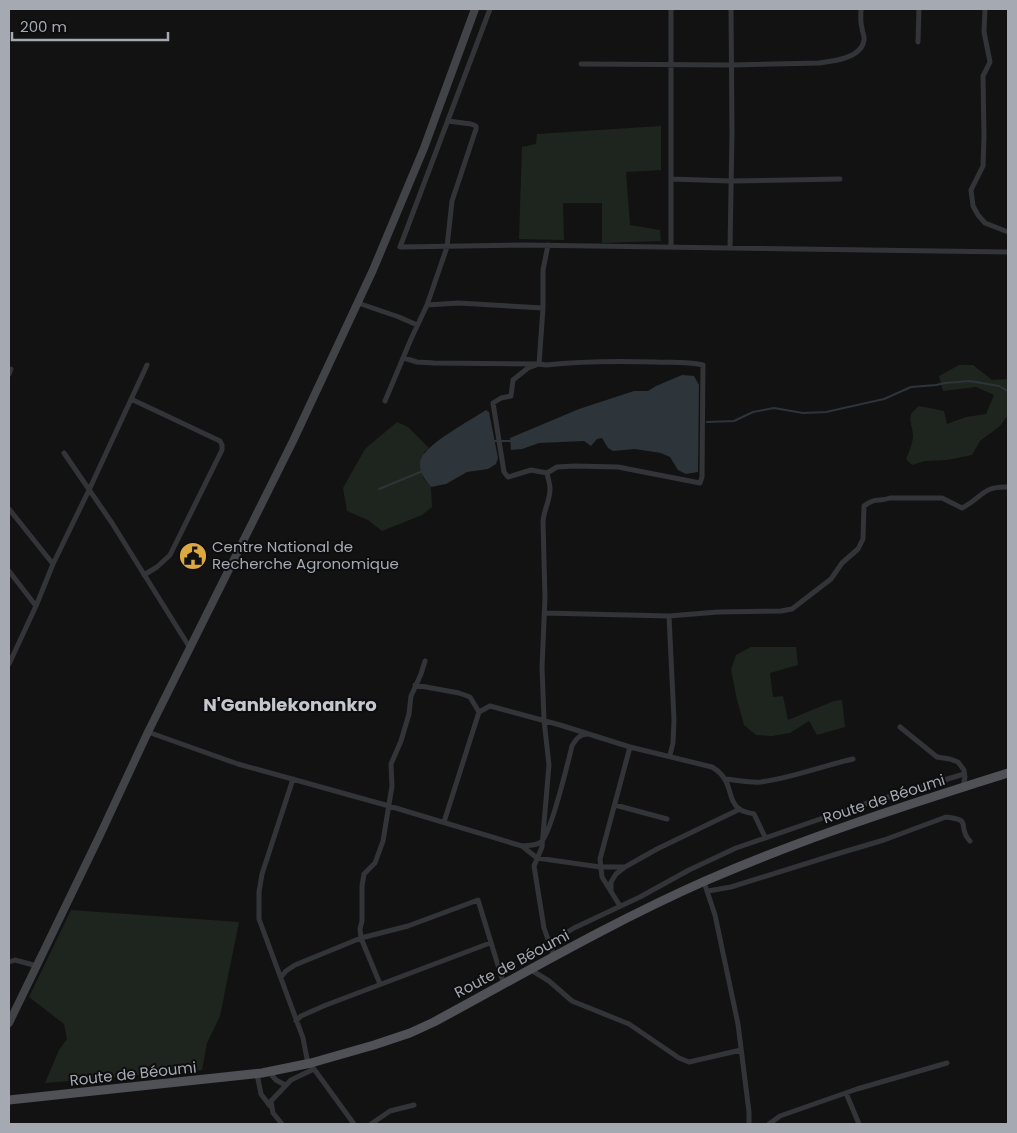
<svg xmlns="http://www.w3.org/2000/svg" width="1017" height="1133" font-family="Poppins,sans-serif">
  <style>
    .green { fill: #1e251f }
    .water { fill: #2d343a }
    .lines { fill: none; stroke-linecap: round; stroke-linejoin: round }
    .stream { stroke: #2d343a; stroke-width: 2 }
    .minor { stroke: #333437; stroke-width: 5 }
    .secondary { stroke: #414347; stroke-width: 8 }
    .primary { stroke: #4f5156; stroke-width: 9 }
    .labels { text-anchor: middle; stroke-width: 4; stroke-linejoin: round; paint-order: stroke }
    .poi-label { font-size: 15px; fill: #a5a9b2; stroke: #0d0d0e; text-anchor: start }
    .street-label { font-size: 15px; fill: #a5a9b2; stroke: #0d0d0e }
    .quarter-label { font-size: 18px; font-weight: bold; fill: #c5c7ce; stroke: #0d0d0e }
  </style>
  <rect width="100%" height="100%" fill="#121213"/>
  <path class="green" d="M661,126V170L626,172L630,225L660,230L661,241L602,243V203H563L564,240L519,239L522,147L536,144L537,134Z
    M959,365H973L992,380L1008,379V415L1000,426L980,441L972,455L947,460L925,461L912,465L906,459C909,452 913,443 913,435C912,421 905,417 919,406L944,411L947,424L966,417L986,414L994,395L976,387L943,391L939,376Z
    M397,422L408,427L429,448L424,452L423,478L431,487L432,507L422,515L382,531L368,520L347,511L343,488L365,449Z
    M751,647H796L798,665L770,673L773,697L783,696L788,720L834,701L842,700L845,727L817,735L809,721L790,733L772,736L756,735L744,725L737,700L731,670L736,655Z
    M71,910L239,922L220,1016L207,1043L202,1070L45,1083L59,1050L67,1039L64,1024L29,997Z"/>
  <path class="water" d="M682,375L694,376L699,385L698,472L686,474L678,470L670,457L661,453L635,449L613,451L608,448L602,438L597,439L591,446L584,441L539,443L522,449L511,450L510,438L579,409L634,391H648L656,386Z
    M486,410L489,412L498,458L496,464L488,469L467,472L446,484L431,487C425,480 417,469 421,459C426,444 471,420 486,410Z"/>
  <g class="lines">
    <path class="stream" d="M707,422L734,421L753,412L774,408L803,413L826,412L884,399L911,387L936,385L945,383L970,381L999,386L1008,391
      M494,441H512
      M379,489L423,471"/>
    <path class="minor" d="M490,9L400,247L523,245L1008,252
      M985,9L984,32L990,62L983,76L984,137L983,166L971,190L973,206L978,215L985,223L1008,232
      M918,42L919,9
      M581,64L731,65L819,63C834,61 862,58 864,40C865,36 862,32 862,28C860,22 861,15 861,9
      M671,179L731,181L840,179
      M671,247V9
      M730,248L732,132L731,9
      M358,303L399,317L417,325
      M427,305L458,303L543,308
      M404,358L417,362L434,363L539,364L546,365C582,361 619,361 656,362C674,363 684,361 703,365L702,477L700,483L618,467L575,466L557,467L547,473L531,470L508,477L504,472L493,403L501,398L511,396L513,380L528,368L539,364L543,308V270L548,245
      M9,374L11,369
      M131,399L220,441L222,445V450L170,555L157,567L144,575
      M385,401L411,339L427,305L447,247L452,201L476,129V126L471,124L448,121
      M64,453L112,523L190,648
      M547,473C548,478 550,484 550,489C550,500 544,510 543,521L545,598L542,667L544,720L549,765L542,847L534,866L544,928L554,956
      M9,509L53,564L36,606L9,664
      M53,564L89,490L147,365
      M9,571L36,606
      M544,613L669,616L718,612L781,611L792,609L831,579L842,563L858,549L863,539L864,506C875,497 879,502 890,498H942L962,508C983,497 982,486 1008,487
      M669,616L674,720L673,743L670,755
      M415,685L459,693L470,697L479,712L490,706L560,725L630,747L712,767C735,781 725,797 739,809C743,812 750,813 754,814L765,837
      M900,727L937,757L950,759L958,762L964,770L965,777L963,787
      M148,732L238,764L389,806L522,846L537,858L600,867H625
      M293,779L262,874L259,892V919L303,1038L308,1064L314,1069L354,1124
      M725,779C737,780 750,783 761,782C792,778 822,766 853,759
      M615,805L667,819
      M444,822L479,712
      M522,846C529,845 536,846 541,842C551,834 568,762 572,746C576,739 579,735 587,734
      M704,882L715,915L738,1024L749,1112V1124
      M611,891V882L616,874L625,867L657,849L740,809
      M708,891L731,887L840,853L884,840L946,817C974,820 956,826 970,841
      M620,906L602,877L600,859L630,747
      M550,943L574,928L640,897L689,870L736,848L855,807L964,774
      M9,962L15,960L37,966
      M531,970L549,981L572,1001L629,1024L679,1058L689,1062L741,1050
      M281,977L286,971L295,965L361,938L408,926L478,900L504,985
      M380,984L361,938L360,929L362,921V886L364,874L375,863L383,841L392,786L391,764L401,741L409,714L411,696L421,674L425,661
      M296,1021L301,1016L326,1005L490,943
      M269,1072L276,1080L285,1085
      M257,1074L261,1094L270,1106
      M846,1093L859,1124
      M282,1124L273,1113L271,1101L291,1080L314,1069
      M371,1124L390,1111L414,1105
      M769,1124L780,1116L857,1089L947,1063"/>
    <path class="secondary" d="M9,1023L100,835L148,732L293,441L373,270L424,148L475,9"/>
    <path class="primary" d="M9,1100L262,1073L311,1063L374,1045L410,1033L434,1022C523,974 612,922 705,881C804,838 906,805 1008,773"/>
  </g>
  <defs>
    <symbol id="civic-disc" viewBox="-11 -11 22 22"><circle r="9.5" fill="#dca941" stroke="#0d0d0e"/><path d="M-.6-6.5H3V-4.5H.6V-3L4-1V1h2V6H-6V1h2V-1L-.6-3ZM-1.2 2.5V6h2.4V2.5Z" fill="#111"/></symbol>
  </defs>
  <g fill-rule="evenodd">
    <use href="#civic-disc" x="177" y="540" width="32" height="32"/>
  </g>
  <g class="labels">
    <g class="poi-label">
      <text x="212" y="552">Centre National de<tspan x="212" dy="17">Recherche Agronomique</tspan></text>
    </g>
    <g class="street-label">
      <text transform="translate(884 799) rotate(-18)" y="5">Route de Béoumi</text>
      <text transform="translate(512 964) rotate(-28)" y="5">Route de Béoumi</text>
      <text transform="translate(133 1074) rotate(-6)" y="5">Route de Béoumi</text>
    </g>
    <g class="quarter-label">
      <text x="290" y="711">N'Ganblekonankro</text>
    </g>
  </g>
  <rect width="1017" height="1133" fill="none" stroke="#a5a9b2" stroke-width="20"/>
  <path d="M12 32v8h156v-8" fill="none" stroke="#a5a9b2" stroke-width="2.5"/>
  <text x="20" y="32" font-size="15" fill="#a5a9b2" stroke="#0d0d0e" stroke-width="4" paint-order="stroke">200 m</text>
</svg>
